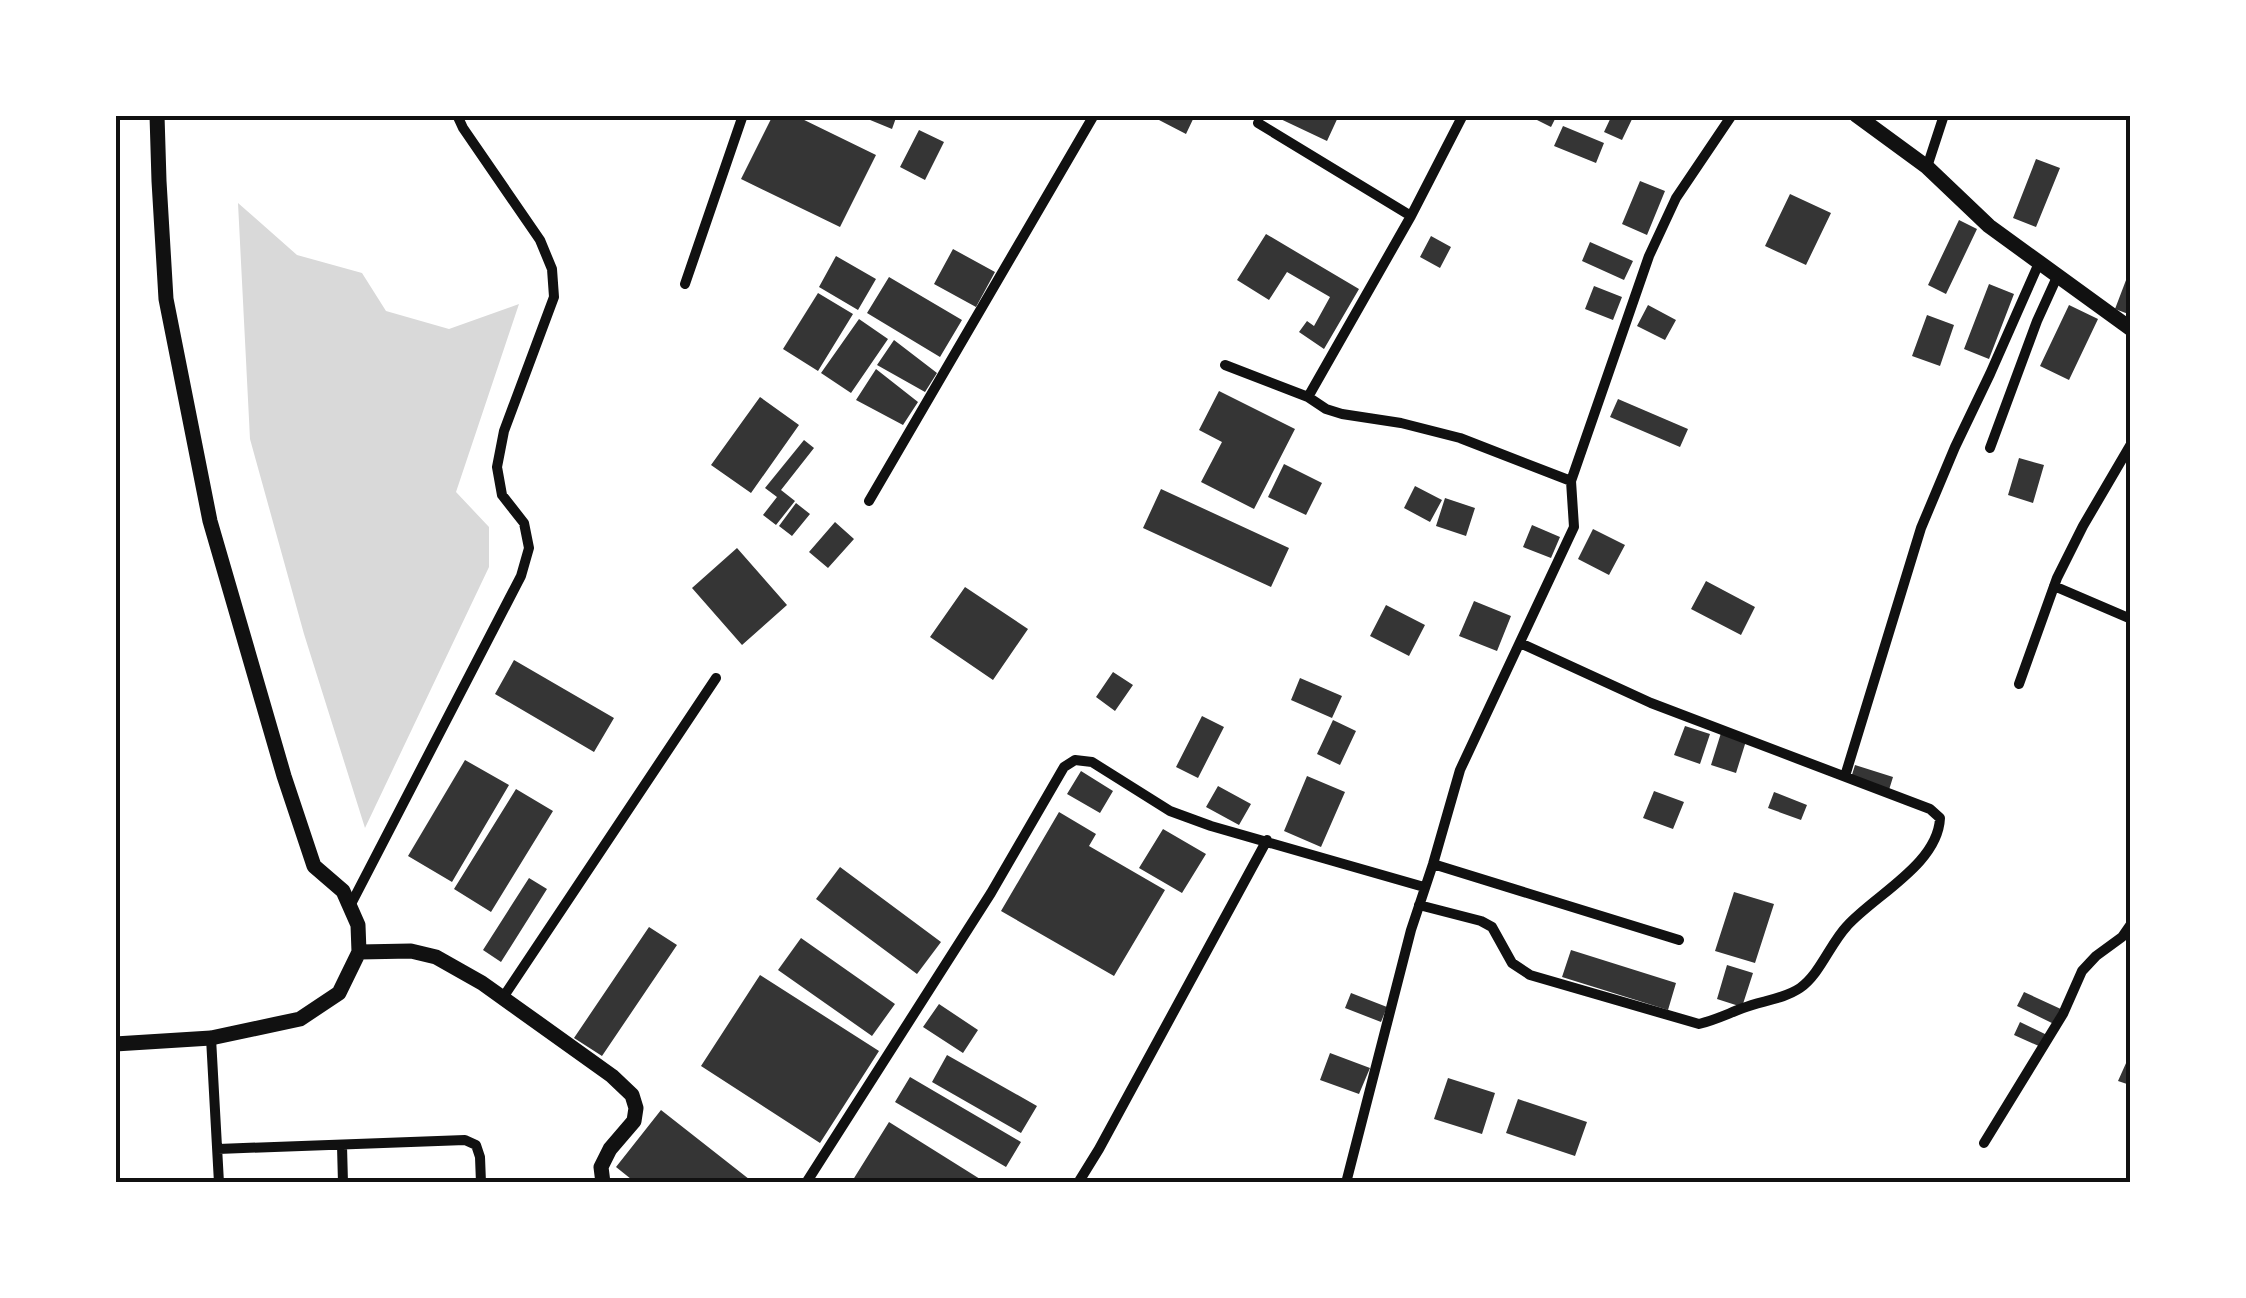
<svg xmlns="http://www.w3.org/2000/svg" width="2246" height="1298" font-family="'Sofia Sans Condensed',sans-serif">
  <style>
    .water { fill: #d9d9d9 }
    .building { fill: #353535 }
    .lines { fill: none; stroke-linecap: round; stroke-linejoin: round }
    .minor { stroke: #111; stroke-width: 10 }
    .tertiary { stroke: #111; stroke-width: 15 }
    .neatline { fill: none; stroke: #111; stroke-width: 4 }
  </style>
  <rect width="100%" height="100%" fill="#fff"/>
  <path class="water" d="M238,203L297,255L362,273L386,311L449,329L519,304L456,492L489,527V567L365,828L304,634L250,439Z"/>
  <path class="building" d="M773,115H794L876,155L840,227L741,179Z
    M858,115H897L892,129Z
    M1161,115H1195L1186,134L1159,120Z
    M1272,115H1339L1327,141Z
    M1527,115H1557L1551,127Z
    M1612,115H1634L1622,140L1604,132Z
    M1563,126L1604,143L1596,163L1554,146Z
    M919,130L944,142L925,180L900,167Z
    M2036,159L2060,168L2036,227L2013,218Z
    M1640,181L1665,191L1647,235L1622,224Z
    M1790,194L1831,213L1806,265L1765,246Z
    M1959,220L1977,229L1946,294L1928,285Z
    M1266,234L1359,289L1324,349L1299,332L1307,321L1314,326L1330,297L1287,272L1269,300L1237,280Z
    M1431,236L1451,247L1440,268L1420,257Z
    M1590,242L1633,261L1624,280L1582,261Z
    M953,249L995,272L976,307L934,284Z
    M836,256L876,279L858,310L819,287Z
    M2131,267V315L2115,309Z
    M889,277L962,320L940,357L867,313Z
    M1989,284L2014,294L1989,359L1964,349Z
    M1594,286L1622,297L1613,320L1585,309Z
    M818,293L853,314L818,371L783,349Z
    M1648,305L1676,320L1665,340L1637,326Z
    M2069,305L2098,319L2069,380L2040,366Z
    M1927,315L1954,325L1940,366L1912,356Z
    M859,319L888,339L851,393L821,373Z
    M894,340L937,373L925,392L877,365Z
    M876,369L918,402L903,425L856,400Z
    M1219,391L1295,429L1254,509L1201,482L1222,442L1199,430Z
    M760,397L799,425L751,493L711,465Z
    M1618,399L1688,429L1680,447L1610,417Z
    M804,440L814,448L781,490L795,501L776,525L763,515L777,497L765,488Z
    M2019,458L2044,465L2033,503L2008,495Z
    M1284,464L1322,483L1306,515L1268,497Z
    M1415,486L1442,500L1430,522L1404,508Z
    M1161,489L1289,548L1271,587L1143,528Z
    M1445,498L1475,508L1466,536L1436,526Z
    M796,503L810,514L792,536L779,526Z
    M835,522L854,539L828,568L809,552Z
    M1532,525L1560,537L1551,558L1523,547Z
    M1593,529L1625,545L1609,575L1578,559Z
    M737,548L787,605L742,645L692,588Z
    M1706,581L1755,607L1741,635L1691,609Z
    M965,587L1028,629L993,680L930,637Z
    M1474,601L1511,616L1497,651L1459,636Z
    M1386,605L1425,625L1409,656L1370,636Z
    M514,660L614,718L594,752L495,694Z
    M1113,672L1133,685L1115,711L1096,697Z
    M1300,678L1342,696L1332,718L1291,700Z
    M1202,716L1224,727L1198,778L1176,767Z
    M1333,720L1356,731L1340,765L1317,754Z
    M1685,726L1710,734L1700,764L1674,755Z
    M1721,733L1746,741L1736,773L1711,765Z
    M465,760L509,785L452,882L408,856Z
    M1855,765L1893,777L1889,790L1851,778Z
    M1081,771L1113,791L1100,813L1067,794Z
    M1307,776L1345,792L1321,847L1284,831Z
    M1218,786L1251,804L1239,825L1206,807Z
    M516,789L553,811L491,912L454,889Z
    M1654,791L1684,802L1673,829L1643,818Z
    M1774,792L1807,805L1801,820L1768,808Z
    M1059,812L1096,834L1089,846L1165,890L1114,976L1001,911Z
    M1163,829L1206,854L1182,893L1139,868Z
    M840,867L941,942L917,974L816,899Z
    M529,878L547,889L501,962L483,950Z
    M1734,892L1774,904L1755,963L1715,951Z
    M649,927L677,945L602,1056L574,1038Z
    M801,938L895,1004L872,1036L778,970Z
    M1571,950L1676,983L1668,1010L1562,977Z
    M1727,965L1753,973L1742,1007L1717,999Z
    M760,975L879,1051L820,1143L701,1066Z
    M2024,992L2063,1010L2056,1025L2017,1006Z
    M1351,993L1387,1007L1381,1022L1345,1008Z
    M939,1004L978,1030L963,1053L923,1027Z
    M2020,1022L2047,1035L2041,1047L2014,1035Z
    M2131,1052V1075L2127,1084L2118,1081Z
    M1330,1053L1370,1068L1359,1094L1320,1080Z
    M947,1055L1037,1106L1021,1133L932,1082Z
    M910,1077L1021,1142L1006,1167L895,1102Z
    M1448,1078L1495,1093L1482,1134L1434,1119Z
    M1518,1099L1587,1122L1575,1156L1506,1133Z
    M661,1110L754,1183H636L616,1167Z
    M889,1122L980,1179L978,1183H851Z"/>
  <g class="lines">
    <path class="minor" d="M1258,123L1411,216
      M1927,167L1944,115
      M685,284L743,115
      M1225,365L1308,397L1326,409L1342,414L1401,423L1460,438L1571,481
      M1308,397L1411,216L1463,115
      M1990,448L2037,321L2057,277
      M869,501L1094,115
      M2054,586L2131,619
      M2019,684L2057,578L2083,526L2131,444
      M1845,776L1921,528L1955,447L1990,374L2039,263
      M1433,864L1679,940
      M1419,905L1481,921L1492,927L1512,963L1530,975L1699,1024C1715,1020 1727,1014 1743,1008C1761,1001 1784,999 1800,988C1820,974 1830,944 1847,926C1875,895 1938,864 1940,818L1930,809L1651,703L1520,643
      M350,906L521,576L529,548L524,523L502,495L497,467L504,431L554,297L552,269L540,240L463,128L457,115
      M502,999L716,678
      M211,1038L219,1183
      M1984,1143L2063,1014L2082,971L2096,956L2122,937L2131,924
      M342,1146L343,1183
      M218,1149L465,1140L476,1145L480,1157L481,1183
      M806,1183L991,893L1064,767L1075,760L1092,762L1170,811L1211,826L1424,887
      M1078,1183L1099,1149L1267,840
      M1346,1183L1411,930L1433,864L1460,770L1574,527L1571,481L1649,256L1676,198L1732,115"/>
    <path class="tertiary" d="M1856,115L1927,167L1989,226L2131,329
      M359,952L411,951L436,957L482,983L612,1076L632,1095L636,1108L634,1121L610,1149L601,1167L603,1183
      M115,1044L211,1038L300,1019L339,993L359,952L358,925L343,891L314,866L284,776L210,521L166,299L159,181L157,115"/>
  </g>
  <rect width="2246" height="1298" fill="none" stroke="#ffffff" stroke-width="235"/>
  <rect x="118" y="118" width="2010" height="1062" class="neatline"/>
</svg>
